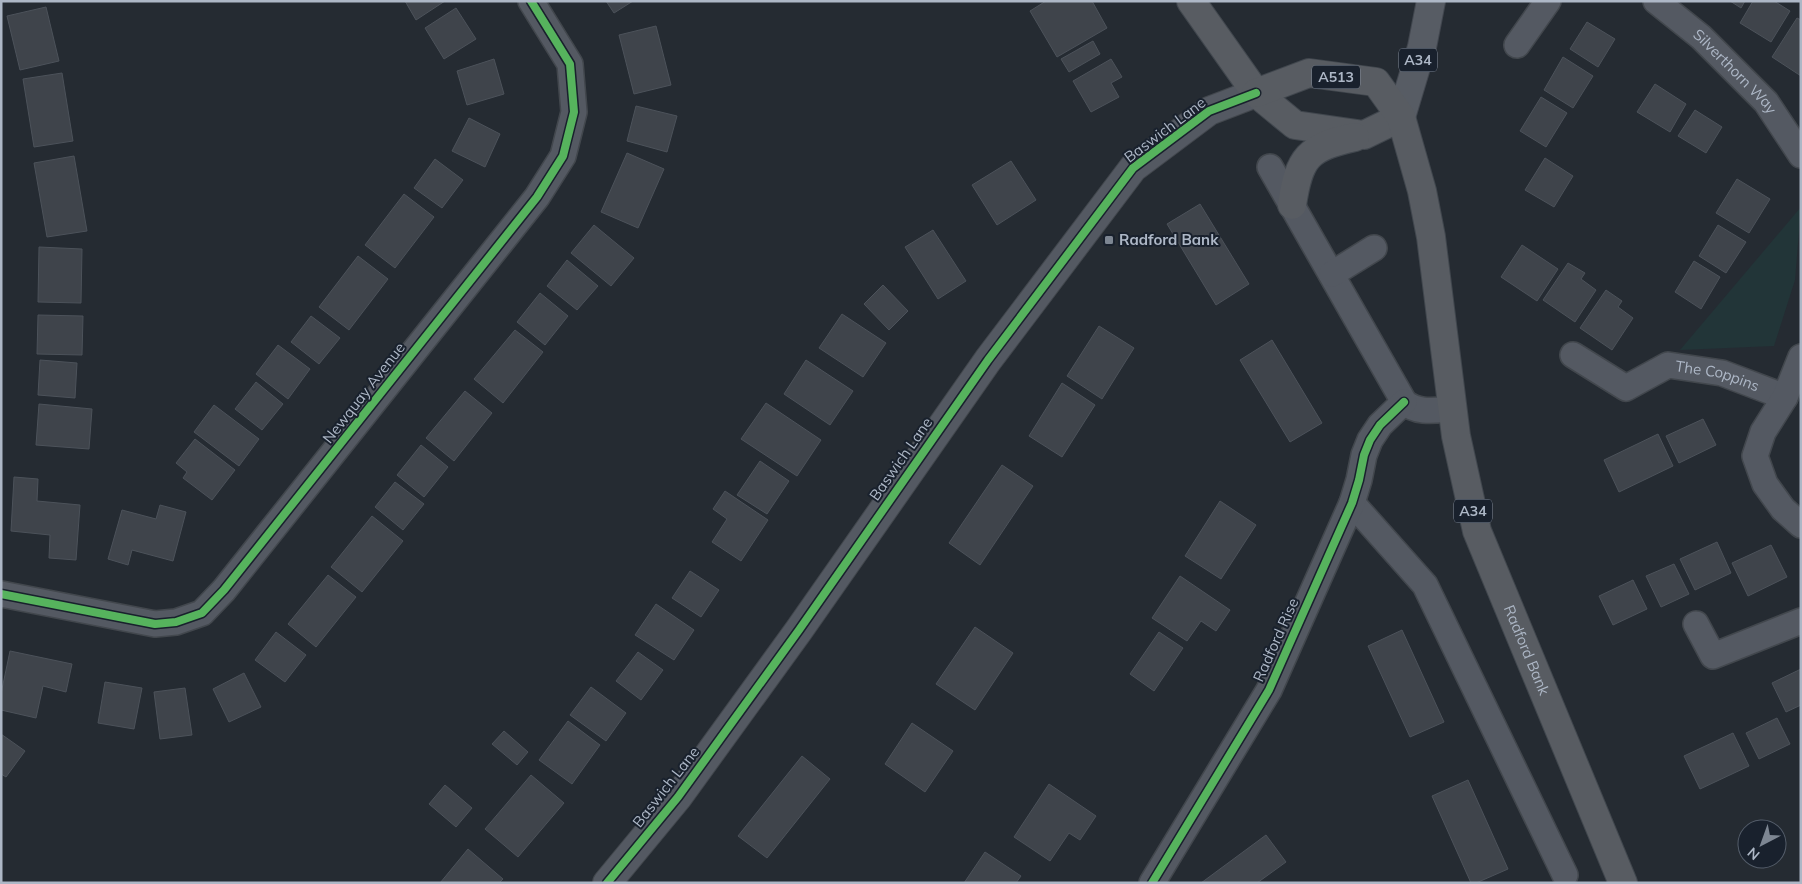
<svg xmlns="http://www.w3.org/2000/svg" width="1802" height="884" font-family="Mulish,sans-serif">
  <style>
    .green { fill: #223538 }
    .building { fill: #3f444b; stroke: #4c525a }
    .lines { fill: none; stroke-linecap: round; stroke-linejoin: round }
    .minor-casing { stroke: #42474d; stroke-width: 28 }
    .tertiary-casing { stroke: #42474d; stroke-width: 30 }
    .primary-casing { stroke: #42474f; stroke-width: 30 }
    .trunk-casing { stroke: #41474e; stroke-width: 30 }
    .minor { stroke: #545962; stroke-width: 25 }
    .tertiary { stroke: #545962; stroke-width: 28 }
    .primary { stroke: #575c64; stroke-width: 28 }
    .trunk { stroke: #585c62; stroke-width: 28 }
    .cycleway-casing { stroke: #19212d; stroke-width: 11 }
    .cycleway { stroke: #56b35d; stroke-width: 8 }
    .poi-dot { fill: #7d8692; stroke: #19212d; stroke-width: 2 }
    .labels { text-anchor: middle; stroke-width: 4; stroke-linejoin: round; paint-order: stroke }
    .shield { fill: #19212d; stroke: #818a98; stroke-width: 1 }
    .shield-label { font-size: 14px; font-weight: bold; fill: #adb7c6 }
    .street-label { font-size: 15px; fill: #adb7c6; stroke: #19212d }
    .poi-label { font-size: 15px; font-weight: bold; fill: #adb7c6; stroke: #19212d; text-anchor: start }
  </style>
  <rect width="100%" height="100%" fill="#252b32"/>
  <path class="green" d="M1801,207L1795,280L1774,346L1680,350Z"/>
  <path class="building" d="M405,1H445L416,20Z
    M606,1H633L614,13Z
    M1046,1H1092L1107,28L1057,57L1030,11Z
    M1730,1H1745L1741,8Z
    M1753,1H1774L1790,11L1771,42L1740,23Z
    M46,7L59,61L20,70L7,16Z
    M456,8L476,39L444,59L425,28Z
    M1797,18L1801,20V76L1772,57Z
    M1587,22L1615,39L1598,67L1570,49Z
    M656,26L671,85L634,94L619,35Z
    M1093,41L1100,54L1069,72L1061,59Z
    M1563,57L1593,76L1573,108L1544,90Z
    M494,59L504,94L467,105L457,71Z
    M1111,59L1122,77L1111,83L1119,97L1091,112L1073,81Z
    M62,73L73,141L34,147L23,79Z
    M1655,84L1686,104L1670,132L1637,112Z
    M1541,97L1567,113L1546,147L1520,131Z
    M636,106L677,116L667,152L627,141Z
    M1695,110L1722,127L1706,153L1678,136Z
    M469,118L500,134L485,167L452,151Z
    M627,153L664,169L638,228L601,212Z
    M74,156L87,231L47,237L34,163Z
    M1545,158L1573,176L1554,207L1525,190Z
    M435,159L463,180L442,208L414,188Z
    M1011,161L1036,200L997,225L972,185Z
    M1737,179L1770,199L1749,233L1716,213Z
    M404,194L434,217L395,268L365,245Z
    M1200,204L1249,284L1216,305L1167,224Z
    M594,225L634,258L611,286L571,253Z
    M1718,225L1746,242L1726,273L1699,256Z
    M933,230L966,281L938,299L905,247Z
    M1522,245L1558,269L1537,301L1501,277Z
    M39,247L82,249L81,303L38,302Z
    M358,256L388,279L349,330L319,307Z
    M567,260L598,286L577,310L547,286Z
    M1694,261L1720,277L1701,309L1675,292Z
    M1568,263L1585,273L1581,279L1596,290L1575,322L1543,300Z
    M883,285L908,311L889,330L864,304Z
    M1606,290L1622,301L1618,307L1633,318L1612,350L1580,328Z
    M540,293L568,316L545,345L517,322Z
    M842,314L886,343L863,377L819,348Z
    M38,315L83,316L82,355L37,354Z
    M311,316L340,338L319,364L291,342Z
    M1099,326L1134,348L1102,399L1067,376Z
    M515,330L543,352L503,403L474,379Z
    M1272,340L1322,423L1290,442L1240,360Z
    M278,345L310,369L288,399L256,374Z
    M40,360L77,363L75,398L38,395Z
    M806,360L853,391L830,425L784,394Z
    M256,382L283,404L262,430L235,409Z
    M1062,383L1095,405L1062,457L1029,436Z
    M465,391L492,413L454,461L426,438Z
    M766,403L821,440L797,476L741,439Z
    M39,404L92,409L89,449L36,445Z
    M214,405L259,439L239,466L194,432Z
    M1703,419L1716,445L1679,463L1666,436Z
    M1658,434L1673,466L1619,492L1604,460Z
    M195,439L235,470L212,500L183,478L187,472L176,463Z
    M421,445L448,467L424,497L397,475Z
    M760,461L789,481L767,514L737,495Z
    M1002,465L1033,486L980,565L949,543Z
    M14,477L38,479L37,501L80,505L76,560L49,558L50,535L11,531Z
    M395,482L424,504L403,530L375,507Z
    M725,491L768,520L741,561L712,542L727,519L713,509Z
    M1220,501L1256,525L1221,579L1185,556Z
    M160,505L186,512L173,561L132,550L128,565L108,559L122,510L156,519Z
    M372,516L403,541L362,592L331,567Z
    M1717,542L1731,573L1695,590L1680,559Z
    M1771,545L1787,577L1748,596L1732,563Z
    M1674,564L1689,594L1661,607L1646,576Z
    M690,571L719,590L701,617L672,598Z
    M328,575L356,597L316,647L288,624Z
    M1180,576L1230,610L1216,631L1201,621L1187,641L1152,618Z
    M1633,580L1647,609L1613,625L1599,596Z
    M656,604L694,630L674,660L635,635Z
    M975,627L1013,653L975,710L936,684Z
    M1402,630L1444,722L1410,737L1368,646Z
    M276,632L306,655L285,682L255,660Z
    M1159,632L1183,648L1154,691L1130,674Z
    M10,651L72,664L66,692L43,686L36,718L1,710V694Z
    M638,652L663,670L641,700L616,681Z
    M1801,669V705L1786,712L1772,683Z
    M244,673L261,707L229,722L213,689Z
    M105,682L142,688L134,729L98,723Z
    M591,687L626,713L606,741L570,715Z
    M185,688L192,735L160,739L154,692Z
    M1777,718L1790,744L1759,759L1746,733Z
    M568,721L600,745L572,784L539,760Z
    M912,723L953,751L925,792L885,764Z
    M504,731L528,752L517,765L492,744Z
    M1733,733L1749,766L1700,789L1684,756Z
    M1,734L25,751L6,777L1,774Z
    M802,756L830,779L767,858L738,836Z
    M531,775L564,803L518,857L485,829Z
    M1468,780L1508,869L1476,883H1471L1432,796Z
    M1049,784L1096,816L1080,840L1069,833L1050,861L1014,837Z
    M445,785L472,808L456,827L429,804Z
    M1266,835L1286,862L1257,883H1201Z
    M468,849L503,879L499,883H440Z
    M985,852L1021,876L1016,883H964Z"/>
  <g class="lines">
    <defs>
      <g id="minor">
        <path id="s1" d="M1656,1L1701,37L1766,102L1801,155"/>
        <path d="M1517,45L1548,1"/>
        <path d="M1270,167L1404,402C1418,414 1436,410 1453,409"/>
        <path d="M1332,274L1374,248"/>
        <path id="s2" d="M1573,355L1626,388L1668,365L1722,373L1785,397"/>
        <path d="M1801,357L1785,397L1763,432L1755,456L1765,484L1783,509L1801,525"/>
        <path d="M1352,503L1425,585L1565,875"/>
        <path d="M1,594L155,624L176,622L202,613L224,590L537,197L563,156L574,112L570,64L531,1"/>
        <path d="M1696,624L1713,656L1801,621"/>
        <path d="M1152,883L1269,690L1352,503L1359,480L1364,455L1370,440L1380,425L1404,402"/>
      </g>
      <path id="tertiary" d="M607,883L678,797L799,630L988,360L1133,168L1209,111L1256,93"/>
      <path id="primary" d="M1401,117L1422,47L1431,1"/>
      <g id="trunk">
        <path d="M1191,1L1256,93L1295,125L1364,135L1401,117"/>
        <path id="s3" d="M1256,93L1309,73L1376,82L1401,117L1422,191L1431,237L1456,436L1477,531L1623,883"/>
        <path d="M1292,205C1299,157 1308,147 1355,137"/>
      </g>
    </defs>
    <use href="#minor" class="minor-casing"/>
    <use href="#tertiary" class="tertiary-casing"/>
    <use href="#primary" class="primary-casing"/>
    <use href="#trunk" class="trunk-casing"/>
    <use href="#minor" class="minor"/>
    <use href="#tertiary" class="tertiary"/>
    <use href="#primary" class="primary"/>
    <use href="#trunk" class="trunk"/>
    <defs>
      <path id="cycleway" d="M1,594L155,624L176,622L202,613L224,590L537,197L563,156L574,112L570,64L531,1
        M607,883L678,797L799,630L988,360L1133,168L1209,111L1256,93
        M1152,883L1269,690L1352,503L1359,480L1364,455L1370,440L1380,425L1404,402"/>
    </defs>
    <use href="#cycleway" class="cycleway-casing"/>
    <use href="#cycleway" class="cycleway"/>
  </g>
  <rect class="poi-dot" x="1104" y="235" width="10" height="10" rx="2.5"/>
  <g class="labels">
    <g class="shield">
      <rect x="1399" y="48.5" width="38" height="23" rx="4"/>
      <rect x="1312" y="65.5" width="48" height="23" rx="4"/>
      <rect x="1454" y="499.5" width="38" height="23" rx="4"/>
    </g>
    <g class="shield-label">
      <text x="1418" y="65">A34</text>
      <text x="1336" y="82">A513</text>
      <text x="1473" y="516">A34</text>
    </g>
    <g class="street-label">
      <text dy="5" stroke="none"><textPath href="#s1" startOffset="106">Silverthorn Way</textPath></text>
      <text transform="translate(1165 130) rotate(-37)" y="5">Baswich Lane</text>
      <text dy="5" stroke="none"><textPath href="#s2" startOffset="161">The Coppins</textPath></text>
      <text transform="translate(364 393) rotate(-52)" y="5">Newquay Avenue</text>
      <text transform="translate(901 459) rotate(-55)" y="5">Baswich Lane</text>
      <text transform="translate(1276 640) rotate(-66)" y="5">Radford Rise</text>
      <text dy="5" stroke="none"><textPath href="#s3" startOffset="718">Radford Bank</textPath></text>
      <text transform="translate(666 787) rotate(-52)" y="5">Baswich Lane</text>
    </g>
    <g class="poi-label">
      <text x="1119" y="245">Radford Bank</text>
    </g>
  </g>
  <rect width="1802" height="884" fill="none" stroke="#adb7c6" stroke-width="5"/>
  <g transform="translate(1762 844) rotate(221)"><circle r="24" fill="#19212d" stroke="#545d6a"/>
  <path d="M0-4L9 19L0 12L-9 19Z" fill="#7d8692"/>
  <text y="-8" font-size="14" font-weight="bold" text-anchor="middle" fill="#adb7c6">N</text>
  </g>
</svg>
